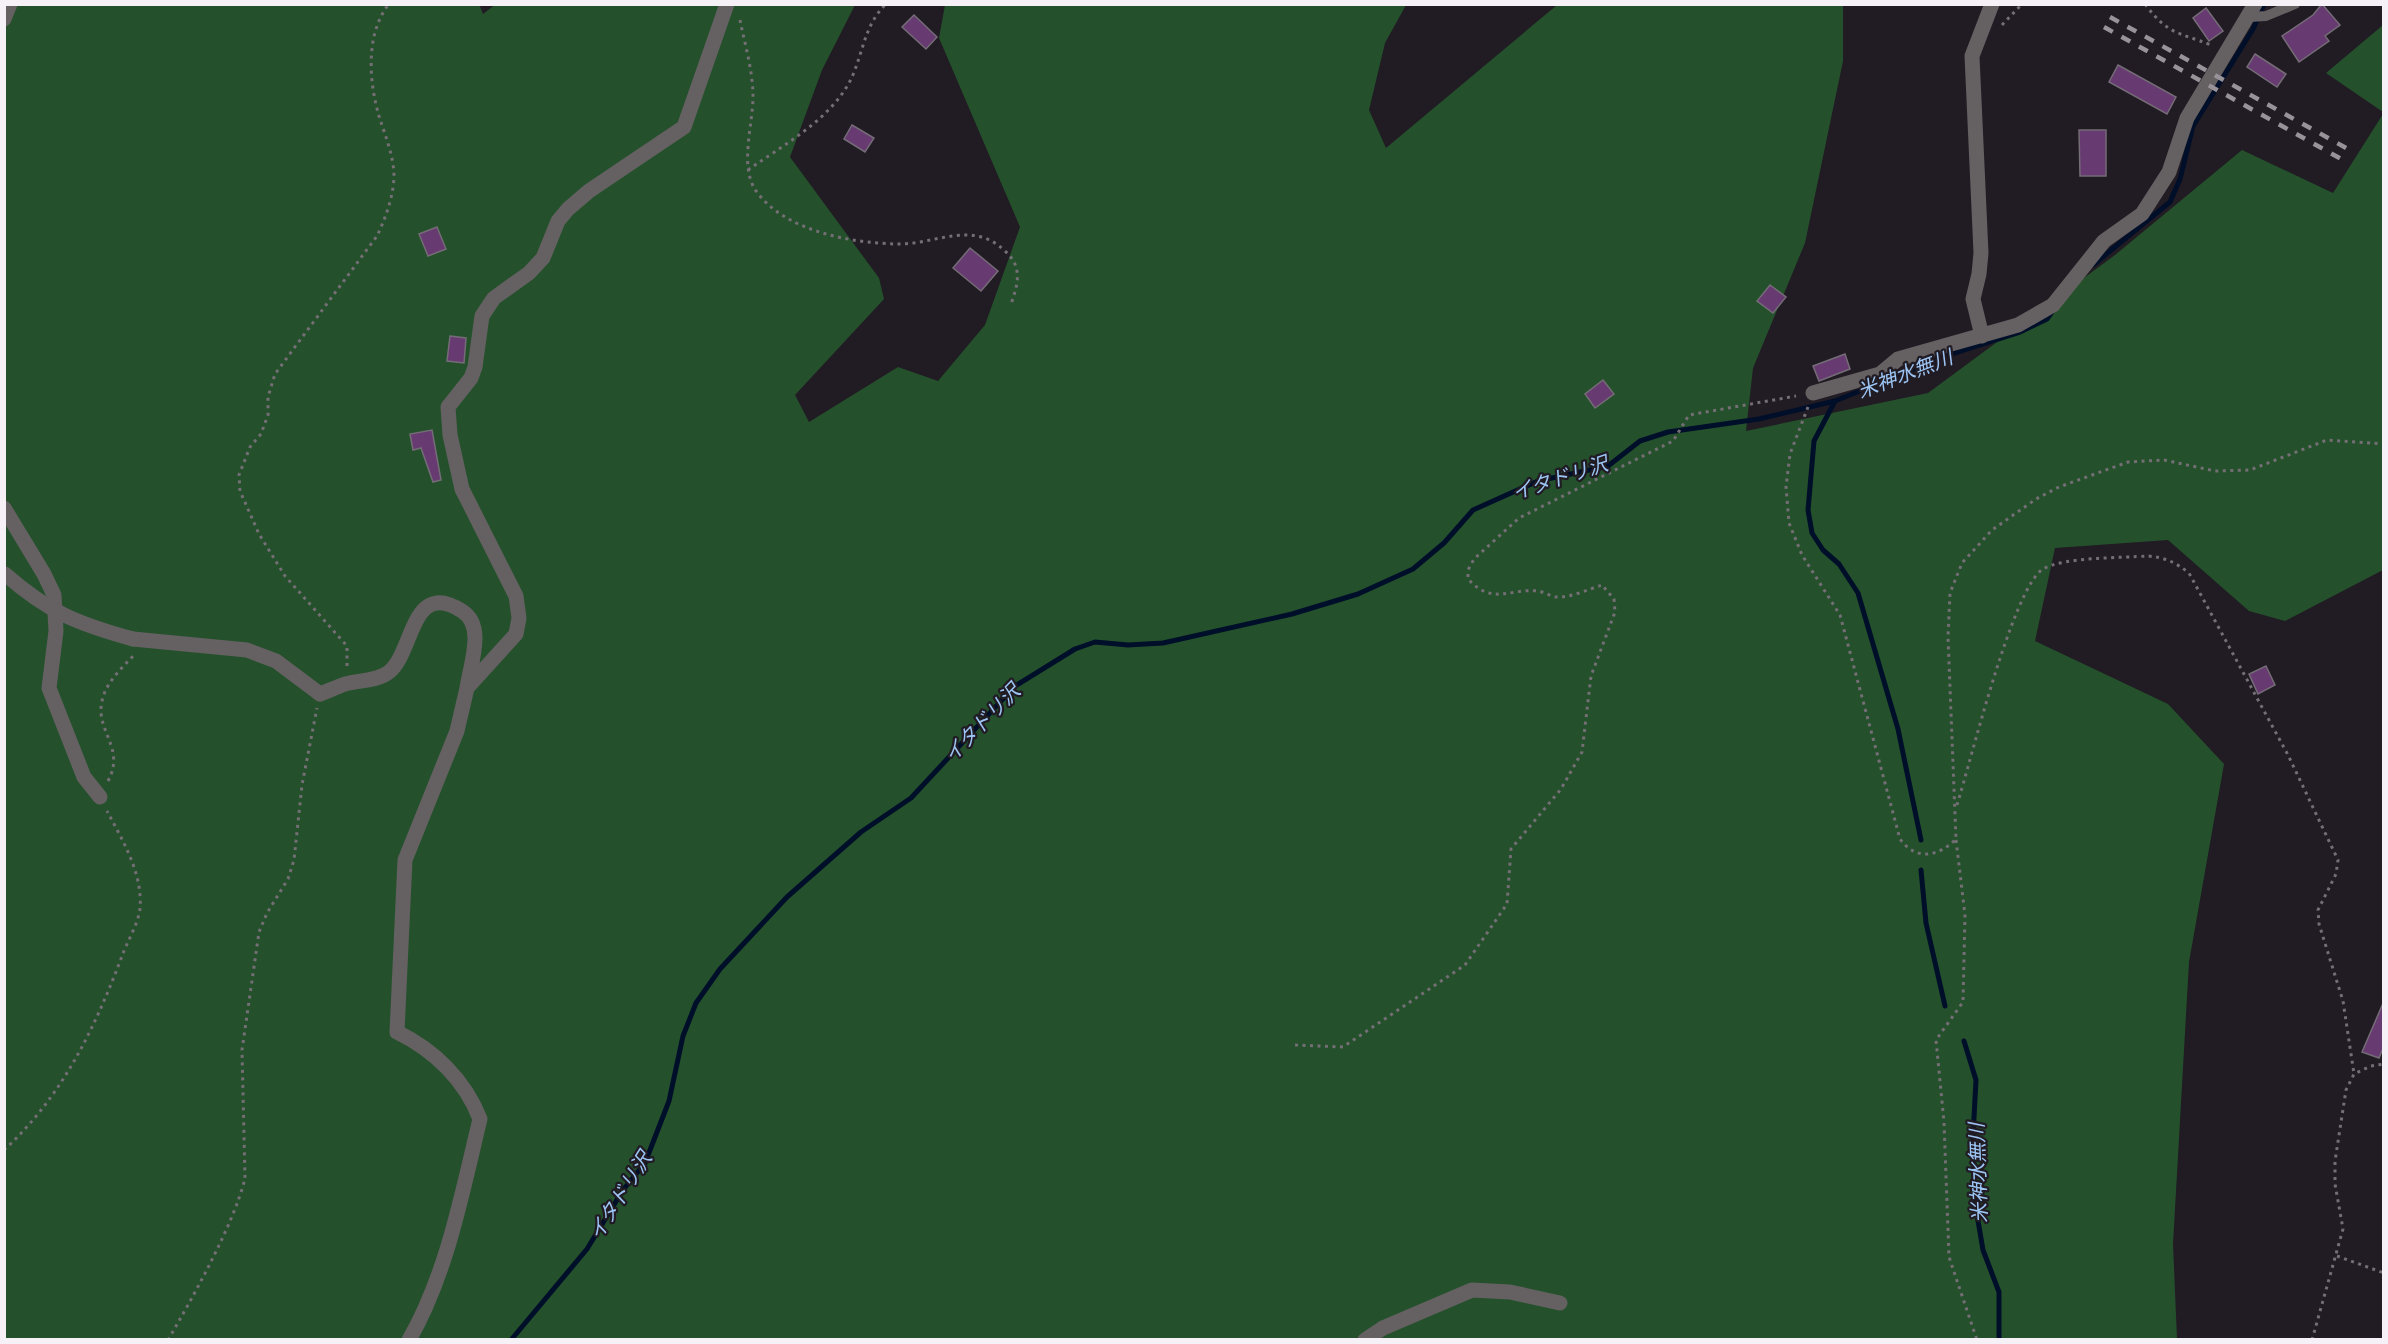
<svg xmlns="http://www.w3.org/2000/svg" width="2388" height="1344" font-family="'DM Sans','Noto Sans JP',sans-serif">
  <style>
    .green { fill: #24512c }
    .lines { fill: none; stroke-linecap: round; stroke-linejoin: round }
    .stream { stroke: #000f29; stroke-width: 5 }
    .building { fill: #673a71; stroke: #746c76; stroke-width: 1.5 }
    .path { stroke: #746e75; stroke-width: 3; stroke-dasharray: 3 4.5; stroke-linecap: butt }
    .service { stroke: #656062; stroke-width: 10 }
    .minor { stroke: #656062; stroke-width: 15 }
    .tertiary { stroke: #656062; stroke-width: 15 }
    .rail { stroke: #989299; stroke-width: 4.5; stroke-dasharray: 10 10; stroke-linecap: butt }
    .tertiary-bridge { stroke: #656062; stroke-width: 15 }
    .labels { text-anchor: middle; stroke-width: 4.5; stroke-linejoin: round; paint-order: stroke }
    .water-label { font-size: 20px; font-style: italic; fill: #9cc5f4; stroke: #211b23 }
  </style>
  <rect width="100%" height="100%" fill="#211b23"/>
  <path class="green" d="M479,4L483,14L496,4L855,5L822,70L790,157L879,278L884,299L795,395L809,422L898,367L938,381L985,325L1020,227L939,38L945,5H1406L1385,43L1369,110L1386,148L1557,5H1843V61L1805,243L1753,368L1746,431L1928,393L2115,255L2242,150L2333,193L2383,114V570L2285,621L2249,611L2168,540L2055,548L2035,641L2168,704L2224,764L2189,962L2173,1244L2177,1339L5,1340V5Z
    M2383,25V112L2326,73Z"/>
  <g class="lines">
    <path class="stream" d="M2093,265L2170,202L2180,179L2193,126L2253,29L2264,4
      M1835,401L1814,441L1808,510L1812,533L1823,550L1839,564L1858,593L1898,729L1921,840
      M1921,870L1926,923L1945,1006
      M1964,1041L1976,1080L1973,1136L1975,1203L1983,1250L1999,1292V1340
      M511,1340L587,1249L623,1190L645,1163L669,1101L683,1036L696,1003L720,969L787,897L861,832L911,798L1015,686L1075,649L1095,642L1128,645L1163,643L1292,614L1358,594L1413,569L1444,543L1473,510L1538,481L1608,466L1640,441L1668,432L1759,419L1835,401L1948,355L2020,332L2047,319L2052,312"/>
  </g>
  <path class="building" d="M2322,4L2340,25L2325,36L2329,41L2299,62L2282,36L2313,15Z
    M2206,8L2223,31L2209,41L2193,18Z
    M914,15L937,37L926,49L902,27Z
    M2255,54L2286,74L2277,87L2247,67Z
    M2118,65L2176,97L2167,114L2109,82Z
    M852,125L874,138L865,152L844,139Z
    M2079,130H2106V176H2080Z
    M437,227L446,249L428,256L419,234Z
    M970,248L998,271L981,291L953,268Z
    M1770,285L1786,297L1773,313L1757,301Z
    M450,336L466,338L464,363L447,361Z
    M1845,354L1850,369L1819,381L1813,366Z
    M1603,380L1614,394L1595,408L1585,394Z
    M432,430L441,480L433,482L421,448L413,450L410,434Z
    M2266,666L2275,685L2258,694L2249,674Z
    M2384,1001V1046L2379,1058L2362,1052Z"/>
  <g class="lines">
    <path class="path" d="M2145,4C2168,35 2178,32 2211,45
      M740,20C745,45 753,71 753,97C753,125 739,166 756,191C785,231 850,243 897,244C935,245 972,219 1005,251C1023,267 1018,284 1011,304
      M2002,25L2022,4
      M748,170C783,145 827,122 849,83C863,57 863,26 886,4
      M1808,407L1790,454L1786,487L1789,523L1802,555L1840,615L1900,839C1916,861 1938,857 1956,839L1948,637L1950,593L1962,563L1992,530L2036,499L2059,487L2128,462L2164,460L2215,471L2250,470L2327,440L2384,444
      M347,666V646L285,576L259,534L240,491L239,475L250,447L261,434L268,415V397L275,374L377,236C386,217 394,195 394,174C393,154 385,135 379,116C369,82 365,34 389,4
      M108,781C126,748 95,731 102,701C106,682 122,668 134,655
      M1957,805C1970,764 2013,587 2043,569C2063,557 2122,558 2147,556C2164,557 2175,562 2189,573L2288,755L2338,860L2336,874L2318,910L2319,924L2343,1001L2354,1074
      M1956,840L1965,915L1963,1002L1936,1040L1944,1122L1949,1257L1977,1340
      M1295,1045L1343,1047L1465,965L1507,904L1511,849L1561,789L1582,752L1591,676L1615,612L1614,599L1602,585C1589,589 1570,598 1556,597C1550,596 1544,592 1538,591C1509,588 1493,606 1468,579V570L1474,559L1519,518L1673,441L1689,415L1796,396
      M4,1150C62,1097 95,1028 122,956C127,942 138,924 140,909C143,874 123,841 107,811
      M2337,1256L2384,1273
      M168,1340C192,1299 235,1222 245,1178L242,1050L259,932L267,913L288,879L294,860L302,785L317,708
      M2312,1340L2343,1229L2335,1184V1161L2346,1090L2354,1074L2371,1066L2384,1064"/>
    <path class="service" d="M2249,17L2266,16L2295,4"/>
    <path class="minor" d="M4,19L10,4
      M1982,336L1973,299L1979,274L1981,253L1972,56L1992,4
      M1813,393L1880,374L1898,359L2018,325L2053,305L2104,241L2142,214L2169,172L2187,118L2255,4
      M4,508L44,574L54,595L56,631L49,688L84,777L100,797
      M320,694C328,691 337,687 345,684C359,680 378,681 389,672C414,652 411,578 462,611C486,626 470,665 467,688
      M409,1340C447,1274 462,1193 480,1119C465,1080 434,1050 397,1032L405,860L457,731L467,688L516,634L519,618L516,596L462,489L450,435L448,407L471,378L475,367L482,316L494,298L529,273L543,258L558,221L568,209L589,191L684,127L727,4
      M1365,1340L1383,1328L1472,1290L1510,1292L1560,1303"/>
    <path class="tertiary" d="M133,639L247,650L276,661L320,694"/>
    <path class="rail" d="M2110,17L2348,149
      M2104,27L2343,160"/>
    <path class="tertiary-bridge" d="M5,574C48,612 78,624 133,639"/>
  </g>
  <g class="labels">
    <g class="water-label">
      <text transform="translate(1905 374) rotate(-21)" y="7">米神水無川</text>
      <text transform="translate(1560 478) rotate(-18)" y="7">イタドリ沢</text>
      <text transform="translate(982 723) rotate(-46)" y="7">イタドリ沢</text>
      <text transform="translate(1978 1173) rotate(-92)" y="7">米神水無川</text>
      <text transform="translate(620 1196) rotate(-58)" y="7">イタドリ沢</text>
    </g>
  </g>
  <rect width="2388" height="1344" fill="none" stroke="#f6f1f7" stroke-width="12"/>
</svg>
